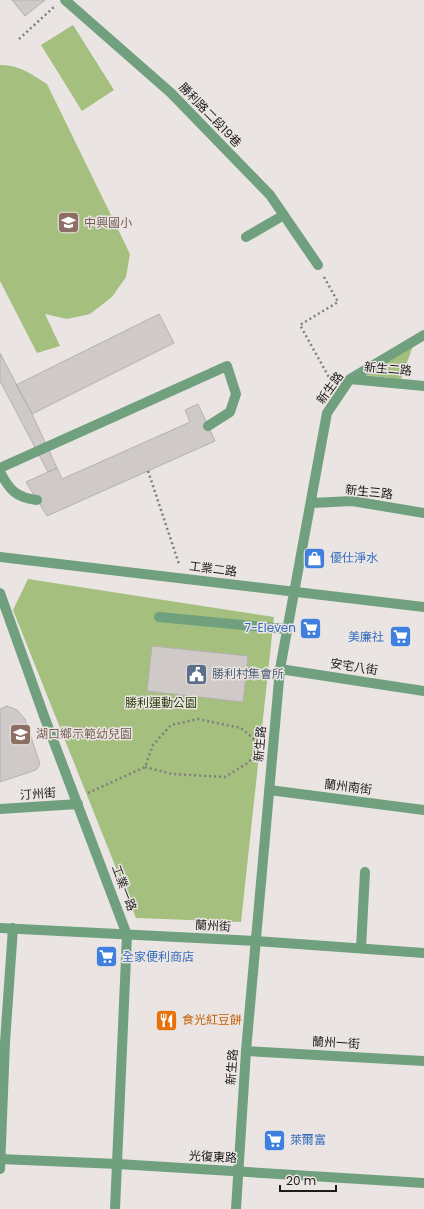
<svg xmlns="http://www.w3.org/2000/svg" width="424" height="1209" font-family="Poppins,'Noto Sans TC',sans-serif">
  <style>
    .green { fill: #a4bf7e }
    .building { fill: #cfcac8; stroke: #b6b1af }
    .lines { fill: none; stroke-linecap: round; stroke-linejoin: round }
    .path { stroke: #827f7e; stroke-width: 2.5; stroke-dasharray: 2 3; stroke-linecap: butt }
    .lane { stroke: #71a07f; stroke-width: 10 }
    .street { stroke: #71a07f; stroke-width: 10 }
    .labels { text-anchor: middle; stroke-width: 3; stroke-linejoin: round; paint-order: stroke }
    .street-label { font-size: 12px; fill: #1c1a1a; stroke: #eae5e3 }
    .education-label { font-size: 12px; fill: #785e54; stroke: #eae5e3; text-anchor: start }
    .shop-label { font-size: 12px; fill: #366cbe; stroke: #eae5e3; text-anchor: start }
    .service-label { font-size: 12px; fill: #4e5e75; stroke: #eae5e3; text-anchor: start }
    .park-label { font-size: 12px; fill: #2d3e0d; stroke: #eae5e3 }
    .food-label { font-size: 12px; fill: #c56008; stroke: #eae5e3; text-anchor: start }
  </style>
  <rect width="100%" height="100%" fill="#eae5e3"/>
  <path class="green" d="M73,25L114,90L82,111L41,45Z
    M0,65C18,64 33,75 47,84L130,254L126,277L112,297L90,314L67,319L45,314L60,346L37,353L0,281Z
    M413,346L401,379L364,375Z
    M28,579L274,617L241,922L136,918L13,610Z"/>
  <path class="building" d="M12,0H45L25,16Z
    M159,314L174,343L32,414L16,385Z
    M0,353L32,414L57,468L48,472L0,381Z
    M198,404L215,441L47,516L26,482L57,468L62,479L190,422L185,410Z
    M152,646L248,656L243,702L147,691Z
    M7,706L17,710L25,719L40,764L36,770L0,782V709Z"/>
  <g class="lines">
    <path class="path" d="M19,39L54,7
      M324,277L338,302L300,325L331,381
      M148,471L179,564
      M145,767L172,774L225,777L246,764L258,753
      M88,793L145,767L153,745L171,725L198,719L241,728L260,744"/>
    <path class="lane" d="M65,0L171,93L270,195L318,265
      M246,237L284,215
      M0,468L227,366L236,394L230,412L208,426
      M0,472C9,489 16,498 37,500
      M159,617L286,629
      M361,948L365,872"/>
    <path class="street" d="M350,379L424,386
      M312,503L352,501L424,513
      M0,557L424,607
      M0,593L44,716L127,935L115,1209
      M280,669L424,691
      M269,790L424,810
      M0,809L78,804
      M0,928L256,941L424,953
      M246,1051L424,1061
      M0,1159L118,1164L424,1183
      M0,1169L5,1042L13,928
      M236,1209L246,1051L280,669L327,413L350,379L424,335"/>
  </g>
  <defs>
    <symbol id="school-square" viewBox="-11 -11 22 22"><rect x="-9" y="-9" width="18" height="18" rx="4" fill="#8d6e63" stroke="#eae5e3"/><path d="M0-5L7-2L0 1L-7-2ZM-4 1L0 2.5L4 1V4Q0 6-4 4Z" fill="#fff"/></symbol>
    <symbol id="shop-square" viewBox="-11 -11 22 22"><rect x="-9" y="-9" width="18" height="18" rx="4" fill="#3f7fe0" stroke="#eae5e3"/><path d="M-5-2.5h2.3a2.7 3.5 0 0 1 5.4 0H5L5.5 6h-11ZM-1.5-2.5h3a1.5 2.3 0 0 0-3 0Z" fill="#fff"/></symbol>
    <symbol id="supermarket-square" viewBox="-11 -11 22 22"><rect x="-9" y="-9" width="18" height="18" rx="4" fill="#3f7fe0" stroke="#eae5e3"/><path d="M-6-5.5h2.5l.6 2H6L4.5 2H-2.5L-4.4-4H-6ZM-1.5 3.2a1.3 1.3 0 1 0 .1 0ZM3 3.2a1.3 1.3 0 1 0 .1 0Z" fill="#fff"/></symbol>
    <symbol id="civic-square" viewBox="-11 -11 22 22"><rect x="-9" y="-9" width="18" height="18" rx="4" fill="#5c6f8a" stroke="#eae5e3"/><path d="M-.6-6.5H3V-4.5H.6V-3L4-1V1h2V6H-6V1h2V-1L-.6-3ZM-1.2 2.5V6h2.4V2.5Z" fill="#fff"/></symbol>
    <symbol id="restaurant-square" viewBox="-11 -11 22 22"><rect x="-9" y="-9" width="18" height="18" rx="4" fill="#e8710a" stroke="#eae5e3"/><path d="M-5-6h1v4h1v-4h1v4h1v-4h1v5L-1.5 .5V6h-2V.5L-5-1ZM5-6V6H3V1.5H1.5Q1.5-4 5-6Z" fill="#fff"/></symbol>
  </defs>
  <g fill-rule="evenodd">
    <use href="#school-square" x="56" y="210" width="25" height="25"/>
    <use href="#shop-square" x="302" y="546" width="25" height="25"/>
    <use href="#supermarket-square" x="298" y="616" width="25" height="25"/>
    <use href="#supermarket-square" x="388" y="624" width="25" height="25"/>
    <use href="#civic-square" x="184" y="662" width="25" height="25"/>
    <use href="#school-square" x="8" y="722" width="25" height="25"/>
    <use href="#supermarket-square" x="94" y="944" width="25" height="25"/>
    <use href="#restaurant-square" x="154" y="1008" width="25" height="25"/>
    <use href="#supermarket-square" x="262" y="1128" width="25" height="25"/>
  </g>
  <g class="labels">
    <g class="street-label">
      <text transform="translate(210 115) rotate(46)" y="4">勝利路二段19巷</text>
      <text transform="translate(388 369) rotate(5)" y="4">新生二路</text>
      <text transform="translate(330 388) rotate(-54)" y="4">新生路</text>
      <text transform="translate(369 492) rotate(6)" y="4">新生三路</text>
      <text transform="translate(213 569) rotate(7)" y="4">工業二路</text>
      <text transform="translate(354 667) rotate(9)" y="4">安宅八街</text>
      <text transform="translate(260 744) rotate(-85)" y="4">新生路</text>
      <text transform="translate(348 787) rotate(7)" y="4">蘭州南街</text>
      <text transform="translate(38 794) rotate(-4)" y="4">汀州街</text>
      <text transform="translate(124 888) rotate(69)" y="4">工業一路</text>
      <text transform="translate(213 926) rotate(3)" y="4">蘭州街</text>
      <text transform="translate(336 1043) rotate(3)" y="4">蘭州一街</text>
      <text transform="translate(232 1067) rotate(-86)" y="4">新生路</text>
      <text transform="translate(213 1157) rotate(3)" y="4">光復東路</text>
    </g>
    <g class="education-label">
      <text x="84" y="227">中興國小</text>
      <text x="36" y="738">湖口鄉示範幼兒園</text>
    </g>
    <g class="shop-label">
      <text x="330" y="562">優仕淨水</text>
      <text x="296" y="632" text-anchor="end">7-Eleven</text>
      <text x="384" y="641" text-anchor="end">美廉社</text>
      <text x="122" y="961">全家便利商店</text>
      <text x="290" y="1144">萊爾富</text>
    </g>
    <g class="service-label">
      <text x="212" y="678">勝利村集會所</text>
    </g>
    <g class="park-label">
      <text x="161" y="707">勝利運動公園</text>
    </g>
    <g class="food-label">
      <text x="182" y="1024">食光紅豆餅</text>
    </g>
  </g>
  <path d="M280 1185v6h56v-6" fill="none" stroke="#1c1a1a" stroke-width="2"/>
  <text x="286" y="1185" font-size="12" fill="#1c1a1a" stroke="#eae5e3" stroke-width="3" paint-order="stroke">20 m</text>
</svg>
